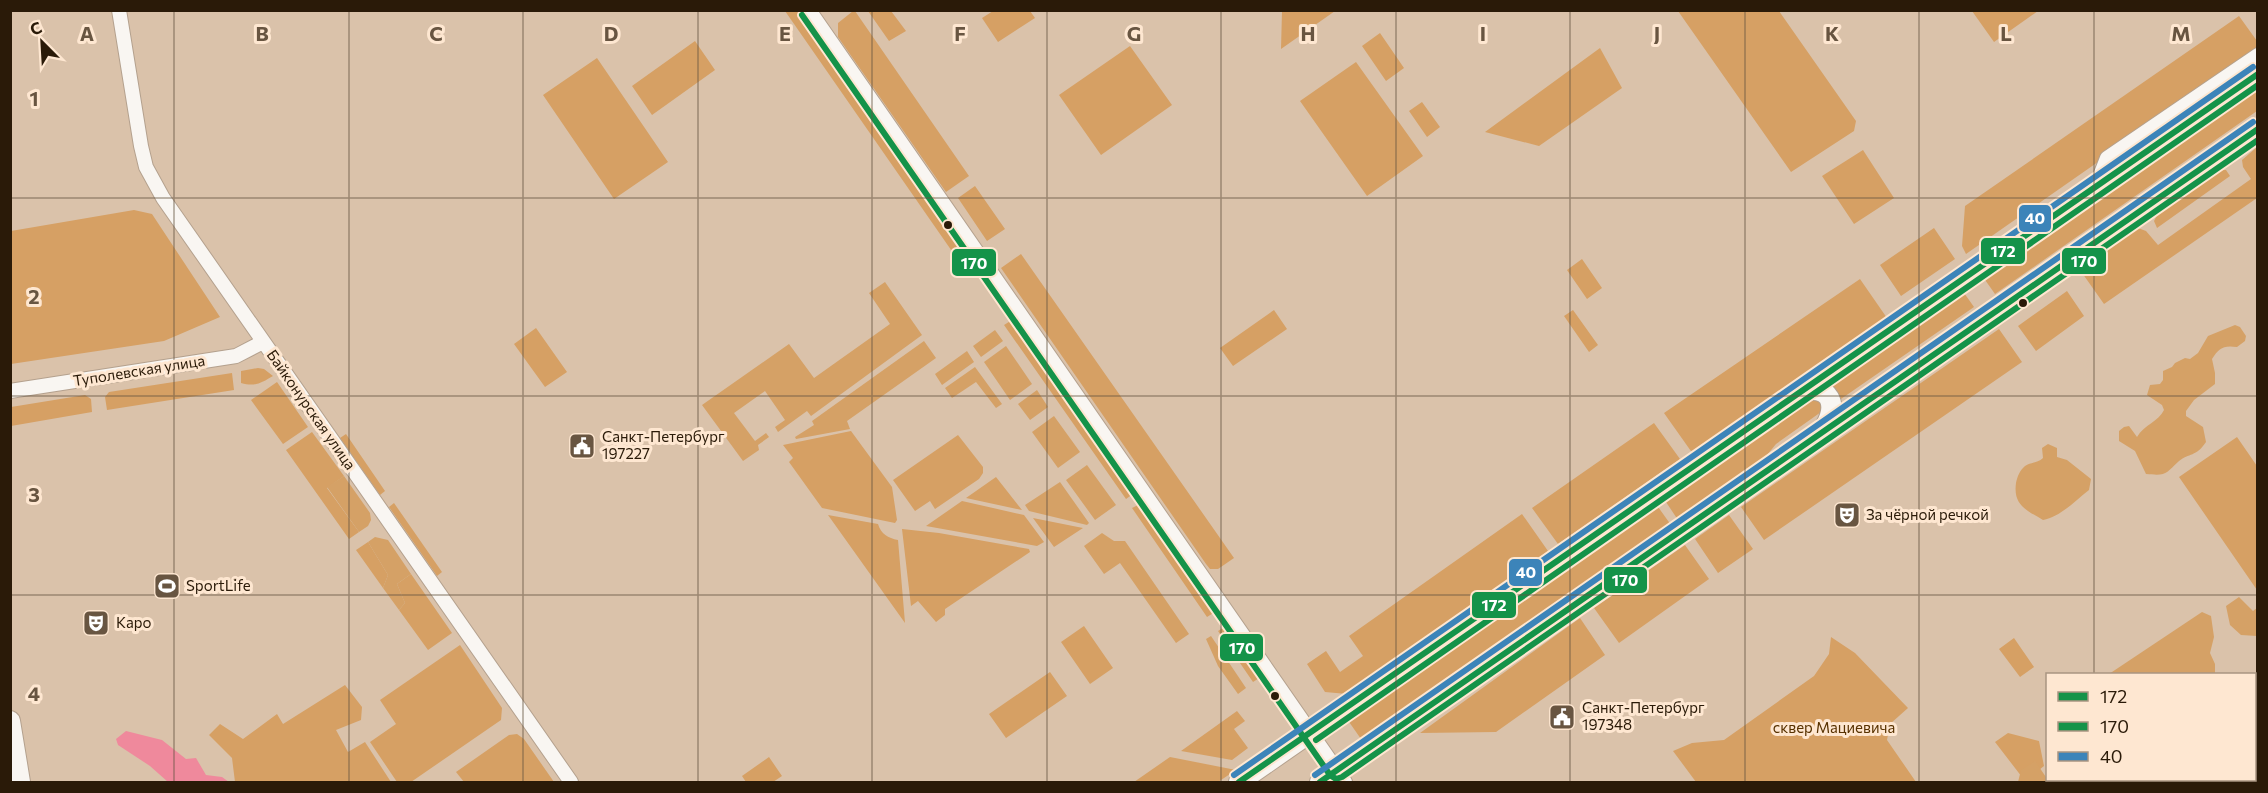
<svg xmlns="http://www.w3.org/2000/svg" width="2268" height="793" font-family="Commissioner,sans-serif">
  <style>
    .green { fill: #d6a064 }
    .forest { fill: #d5a166 }
    .water { fill: #ef899c }
    .lines { fill: none; stroke-linecap: round; stroke-linejoin: round }
    .street-casing { stroke: #b4a18e; stroke-width: 16 }
    .secondary-casing { stroke: #b4a18e; stroke-width: 22 }
    .street { stroke: #f9f6f2; stroke-width: 14 }
    .secondary { stroke: #f9f6f2; stroke-width: 20 }
    .bus-1-casing { stroke: #fee7d1; stroke-width: 10 }
    .bus-2-casing { stroke: #fee7d1; stroke-width: 10 }
    .bus-3-casing { stroke: #fee7d1; stroke-width: 10 }
    .bus-1 { stroke: #149349; stroke-width: 6 }
    .bus-2 { stroke: #149349; stroke-width: 6 }
    .bus-3 { stroke: #3c84b9; stroke-width: 6 }
    .grid { fill: none; stroke: #685541; stroke-width: 1.5; stroke-opacity: 0.55 }
    .bus-dot { fill: #2a1a08; stroke: #fee7d1; stroke-width: 2 }
    .labels { text-anchor: middle; stroke-width: 6; stroke-linejoin: round; paint-order: stroke }
    .street-label { font-size: 15px; fill: #2a1a08; stroke: #fee7d1 }
    .poi-label { font-size: 15px; fill: #2a1a08; stroke: #fee7d1; text-anchor: start }
    .park-label { font-size: 15px; fill: #583201; stroke: #fee7d1 }
    .grid-label { font-size: 20px; text-anchor: middle; font-weight: bold; fill: #685541; stroke: #fee7d1; stroke-width: 6; stroke-linejoin: round; paint-order: stroke }
    .line-badge { stroke: #fee7d1; stroke-width: 2 }
    .badge-label { font-size: 16px; text-anchor: middle; font-weight: bold; fill: #fff }
  </style>
  <rect width="100%" height="100%" fill="#dac2aa"/>
  <path class="green" d="M785,11H798L974,264L965,270Z
    M853,11H855L969,176L946,192L838,37V23Z
    M868,11H891L906,31L889,41Z
    M1030,11L1035,18L998,42L982,18L993,11Z
    M1282,11V10L1335,11L1281,49Z
    M1678,11H1779L1856,121L1854,131L1791,172Z
    M1972,11H2038L1994,42Z
    M2239,16L2257,41V51L1966,254L1962,246L1965,206Z
    M1380,33L1404,68L1386,81L1362,46Z
    M695,41L715,70L652,115L632,86Z
    M1130,46L1172,105L1101,155L1059,95Z
    M1600,48L1622,88L1539,146L1485,132Z
    M597,58L668,162L614,199L543,95Z
    M1356,62L1423,156L1367,196L1300,101Z
    M2257,86V111L1995,294L1983,277Z
    M1422,102L1440,127L1427,137L1409,111Z
    M2257,147V198L2104,304L2080,270L2138,228L2146,231L2158,245L2251,179L2243,167L2242,160Z
    M1863,150L1894,198L1854,224L1822,176Z
    M2221,170H2226L2230,176L2157,228L2154,221L2157,215Z
    M975,186L1005,229L987,241L958,198Z
    M134,210L152,214L220,317L164,341L11,364V231Z
    M1934,228L1955,259L1901,296L1880,265Z
    M1021,254L1234,558L1218,569H1210L1206,564L1001,268Z
    M1582,259L1602,288L1587,299L1567,270Z
    M1860,279L1887,318L1693,454L1664,413Z
    M1962,290L1974,307L1838,401L1825,387Z
    M2067,291L2084,316L2036,351L2018,326Z
    M1274,310L1287,329L1233,366L1220,348Z
    M1573,310L1598,345L1589,352L1564,316Z
    M1012,320L1016,321L1133,487V494L1126,499L1004,325Z
    M536,328L567,372L545,387L514,344Z
    M1999,329L2022,362L1764,540L1741,507Z
    M258,368L264,369L273,376C261,383 255,387 241,383V371Z
    M232,373L234,390L107,410L105,397L109,392Z
    M277,382L308,427L283,444L251,400Z
    M85,395L91,399L92,412L11,426V407Z
    M1815,396L1824,404L1821,412L1776,444L1763,460L1678,520L1664,499L1810,397Z
    M1654,423L1680,459L1558,544L1532,508Z
    M851,431L892,487L897,520L895,523L822,508L789,462L793,458L783,445Z
    M312,432L344,476L327,488L359,532L349,539L286,450Z
    M346,434L385,491L380,495L340,438Z
    M958,435L983,467V473L979,479L935,509L930,501L915,511L893,480Z
    M2237,437L2257,466V590L2179,477Z
    M996,477L1022,510L966,498Z
    M962,501L1024,515L1044,542L1037,546L926,526Z
    M394,503L442,572L437,576L389,507Z
    M1140,504L1145,505L1215,606V612L1207,617L1132,508Z
    M1656,504L1671,525L1361,739L1347,719Z
    M1522,514L1548,551L1347,694L1325,692L1307,664L1326,651L1340,672L1363,656L1349,636Z
    M828,515L878,524C881,534 888,538 898,540L905,623Z
    M1729,515L1753,549L1718,573L1695,539Z
    M1033,518L1083,528L1054,547Z
    M902,529L939,533L1029,549L1030,552L945,609V615L936,622L918,601L911,606Z
    M368,542L388,575L383,588L356,550Z
    M1685,545L1709,579L1619,643L1594,608Z
    M411,574L452,633L428,650L399,610L405,603L397,584Z
    M1580,618L1605,655L1496,732L1420,733Z
    M1084,626L1113,668L1090,684L1061,642Z
    M1226,626L1229,627L1264,675L1253,682L1218,631Z
    M1831,637L1855,653L1908,708L1890,724L1887,740L1916,782H1696L1673,751L1692,743L1724,740L1814,676L1829,654Z
    M2014,638L2034,667L2020,677L1999,649Z
    M460,645L502,708L501,720L411,782H397L370,742L396,724L380,700Z
    M1050,672L1067,696L1006,738L989,714Z
    M345,685L362,707L361,720L336,730L348,752L365,742L391,782H235L232,758L209,735L220,724L243,739L277,714L283,724Z
    M1237,711L1245,721L1234,729L1248,748L1232,760L1181,751Z
    M2008,733L2039,741L2044,766L2025,781L1995,742Z
    M517,734L524,739L554,782H464L456,772L509,735Z
    M769,757L782,776L773,782H746L742,776Z
    M1170,757L1236,770L1218,782H1134Z"/>
  <path class="forest" d="M885,282L922,335L811,416L807,411L778,432L775,427L785,420L765,391L734,413L755,441L766,433L769,437L758,445L759,450L743,461L702,405L789,344L814,378L890,324L869,293Z
    M2235,325L2240,327L2246,336L2245,341L2237,347C2223,345 2219,348 2212,359L2215,373V384L2194,400L2186,411V416L2203,427L2206,442C2196,457 2189,453 2179,461C2165,474 2167,476 2146,474L2135,451L2119,441V431L2124,427L2129,426L2137,437C2144,425 2159,421 2164,410L2162,405L2147,395L2150,385L2160,384L2163,380V371L2172,367L2175,363L2185,358L2190,359L2198,353L2208,336Z
    M995,330L1003,341L981,357L973,346Z
    M924,341L936,358L847,421L850,429L796,439L795,437L814,425L812,421Z
    M1006,346L1032,384L1010,400L984,362Z
    M967,351L974,362L942,385L935,374Z
    M975,367L1002,404L996,408L976,382L952,398L945,388Z
    M1037,390L1048,407L1030,420L1018,404Z
    M1054,416L1080,452L1058,468L1032,432Z
    M2048,444L2057,448V457L2067,460L2091,479L2089,490C2075,501 2060,517 2043,520C2026,510 2013,505 2016,483C2017,477 2020,470 2025,466C2031,462 2038,463 2043,458L2042,448Z
    M1087,465L1116,505L1095,520L1066,480Z
    M344,476L370,513L371,520L368,526L359,532L327,487Z
    M1060,482L1089,523L1087,525L1029,511L1025,505Z
    M1102,533L1114,541H1125L1189,634L1176,643L1120,563L1104,574L1084,546Z
    M375,537L388,540L411,574L397,584L405,603L399,610L383,588L388,575L368,542Z
    M2239,597L2253,611L2257,608V636L2241,635L2230,625L2226,606Z
    M2202,612L2211,616L2214,637L2210,653L2215,664V674H2109Z
    M1211,636L1246,688L1238,694L1218,666L1206,639Z
    M2035,761L2048,780H2079L2078,782H2018L2021,770Z"/>
  <path class="water" d="M126,731L162,740L186,759L196,758L206,775L222,777L229,782H168L150,766L118,745L116,739Z"/>
  <g class="lines">
    <defs>
      <path id="street" d="M119,10L141,146L146,167L163,198L571,782
        M809,10L1345,782
        M2096,186L2107,158L2258,55
        M10,391L236,356L263,342"/>
      <path id="secondary" d="M1797,394C1830,380 1841,406 1822,431
        M10,721L20,782
        M1239,782L2258,74
        M1320,782L2258,129"/>
    </defs>
    <use href="#street" class="street-casing"/>
    <use href="#secondary" class="secondary-casing"/>
    <use href="#street" class="street"/>
    <use href="#secondary" class="secondary"/>
    <defs>
      <path id="bus-1" d="M1239,782L2258,74
        M1320,782L2258,129"/>
      <path id="bus-2" d="M802,15L1330,775L1336,779L1342,777L2258,140
        M1316,740L2258,85"/>
      <path id="bus-3" d="M1234,775L2253,67
        M1315,775L2253,122"/>
    </defs>
    <use href="#bus-1" class="bus-1-casing"/>
    <use href="#bus-2" class="bus-2-casing"/>
    <use href="#bus-3" class="bus-3-casing"/>
    <use href="#bus-1" class="bus-1"/>
    <use href="#bus-2" class="bus-2"/>
    <use href="#bus-3" class="bus-3"/>
  </g>
  <path class="grid" d="M174,10V782M349,10V782M523,10V782M698,10V782M872,10V782M1047,10V782M1221,10V782M1396,10V782M1570,10V782M1745,10V782M1919,10V782M2094,10V674M10,198H2258M10,396H2258M10,595H2258M2094,780V782"/>
  <defs>
    <symbol id="civic-square" viewBox="-11 -11 22 22"><rect x="-9" y="-9" width="18" height="18" rx="4" fill="#685541" stroke="#fee7d1"/><path d="M-.6-6.5H3V-4.5H.6V-3L4-1V1h2V6H-6V1h2V-1L-.6-3ZM-1.2 2.5V6h2.4V2.5Z" fill="#fff"/></symbol>
    <symbol id="theatre-square" viewBox="-11 -11 22 22"><rect x="-9" y="-9" width="18" height="18" rx="4" fill="#685541" stroke="#fee7d1"/><path d="M-5-5.5Q0-4 5-5.5V0Q5 5 0 6Q-5 5-5 0ZM-3.3-2.5H-1v1.5H-3.3ZM1-2.5H3.3v1.5H1ZM-2.8 1Q0 5.5 2.8 1Z" fill="#fff"/></symbol>
    <symbol id="stadium-square" viewBox="-11 -11 22 22"><rect x="-9" y="-9" width="18" height="18" rx="4" fill="#685541" stroke="#fee7d1"/><path d="M0-5a6.5 5 0 1 0 0 10a6.5 5 0 1 0 0-10ZM-3.5-1.8h7v3.6h-7Z" fill="#fff"/></symbol>
  </defs>
  <g fill-rule="evenodd">
    <use href="#civic-square" x="567" y="431" width="30" height="30"/>
    <use href="#theatre-square" x="1832" y="500" width="30" height="30"/>
    <use href="#stadium-square" x="152" y="571" width="30" height="30"/>
    <use href="#theatre-square" x="81" y="608" width="30" height="30"/>
    <use href="#civic-square" x="1547" y="702" width="30" height="30"/>
  </g>
  <g class="bus-dot">
    <circle cx="948" cy="225" r="5"/>
    <circle cx="2023" cy="303" r="5"/>
    <circle cx="1275" cy="696" r="5"/>
  </g>
  <g class="labels">
    <g class="street-label">
      <text transform="translate(139 371) rotate(-9)" y="5">Туполевская улица</text>
      <text transform="translate(311 410) rotate(55)" y="5">Байконурская улица</text>
    </g>
    <g class="poi-label">
      <text x="602" y="442">Санкт-Петербург<tspan x="602" dy="17">197227</tspan></text>
      <text x="1866" y="520">За чёрной речкой</text>
      <text x="186" y="591">SportLife</text>
      <text x="116" y="628">Каро</text>
      <text x="1582" y="713">Санкт-Петербург<tspan x="1582" dy="17">197348</tspan></text>
    </g>
    <g class="park-label">
      <text x="1834" y="733">сквер Мациевича</text>
    </g>
  </g>
  <g class="grid-label">
    <text x="87" y="41">A</text>
    <text x="262" y="41">B</text>
    <text x="436" y="41">C</text>
    <text x="611" y="41">D</text>
    <text x="785" y="41">E</text>
    <text x="960" y="41">F</text>
    <text x="1134" y="41">G</text>
    <text x="1308" y="41">H</text>
    <text x="1483" y="41">I</text>
    <text x="1657" y="41">J</text>
    <text x="1832" y="41">K</text>
    <text x="2006" y="41">L</text>
    <text x="2181" y="41">M</text>
    <text x="34" y="106">1</text>
    <text x="34" y="304">2</text>
    <text x="34" y="502">3</text>
    <text x="34" y="701">4</text>
  </g>
  <g class="line-badge">
    <rect x="2018" y="204" width="34" height="29" rx="6" fill="#3c84b9"/>
    <rect x="1980" y="237" width="46" height="28" rx="6" fill="#149349"/>
    <rect x="2061" y="247" width="46" height="28" rx="6" fill="#149349"/>
    <rect x="951" y="248" width="46" height="29" rx="6" fill="#149349"/>
    <rect x="1508" y="558" width="35" height="29" rx="6" fill="#3c84b9"/>
    <rect x="1603" y="566" width="45" height="28" rx="6" fill="#149349"/>
    <rect x="1471" y="591" width="46" height="28" rx="6" fill="#149349"/>
    <rect x="1219" y="633" width="45" height="29" rx="6" fill="#149349"/>
  </g>
  <g class="badge-label">
    <text x="2035" y="224">40</text>
    <text x="2003" y="257">172</text>
    <text x="2084" y="267">170</text>
    <text x="974" y="269">170</text>
    <text x="1526" y="578">40</text>
    <text x="1625" y="586">170</text>
    <text x="1494" y="611">172</text>
    <text x="1242" y="654">170</text>
  </g>
  <rect width="2268" height="793" fill="none" stroke="#2a1a08" stroke-width="24"/>
  <rect x="2046" y="673" width="210" height="108" fill="#fee7d1" stroke="#a99581" stroke-width="1.5"/>
  <rect x="2058" y="692" width="30" height="9" fill="#149349" stroke="#a99581" stroke-width="1.5"/>
  <text x="2100" y="703" font-size="18" fill="#2a1a08">172</text>
  <rect x="2058" y="722" width="30" height="9" fill="#149349" stroke="#a99581" stroke-width="1.5"/>
  <text x="2100" y="733" font-size="18" fill="#2a1a08">170</text>
  <rect x="2058" y="752" width="30" height="9" fill="#3c84b9" stroke="#a99581" stroke-width="1.5"/>
  <text x="2100" y="763" font-size="18" fill="#2a1a08">40</text>
  <g transform="translate(42 42) rotate(336)" stroke="#fee7d1" stroke-width="4.5" paint-order="stroke">
  <path d="M0-4.5L10 22L0 15L-10 22Z" fill="#2a1a08"/>
  <text y="-9" font-size="16" font-weight="bold" text-anchor="middle" fill="#2a1a08">С</text>
  </g>
</svg>
